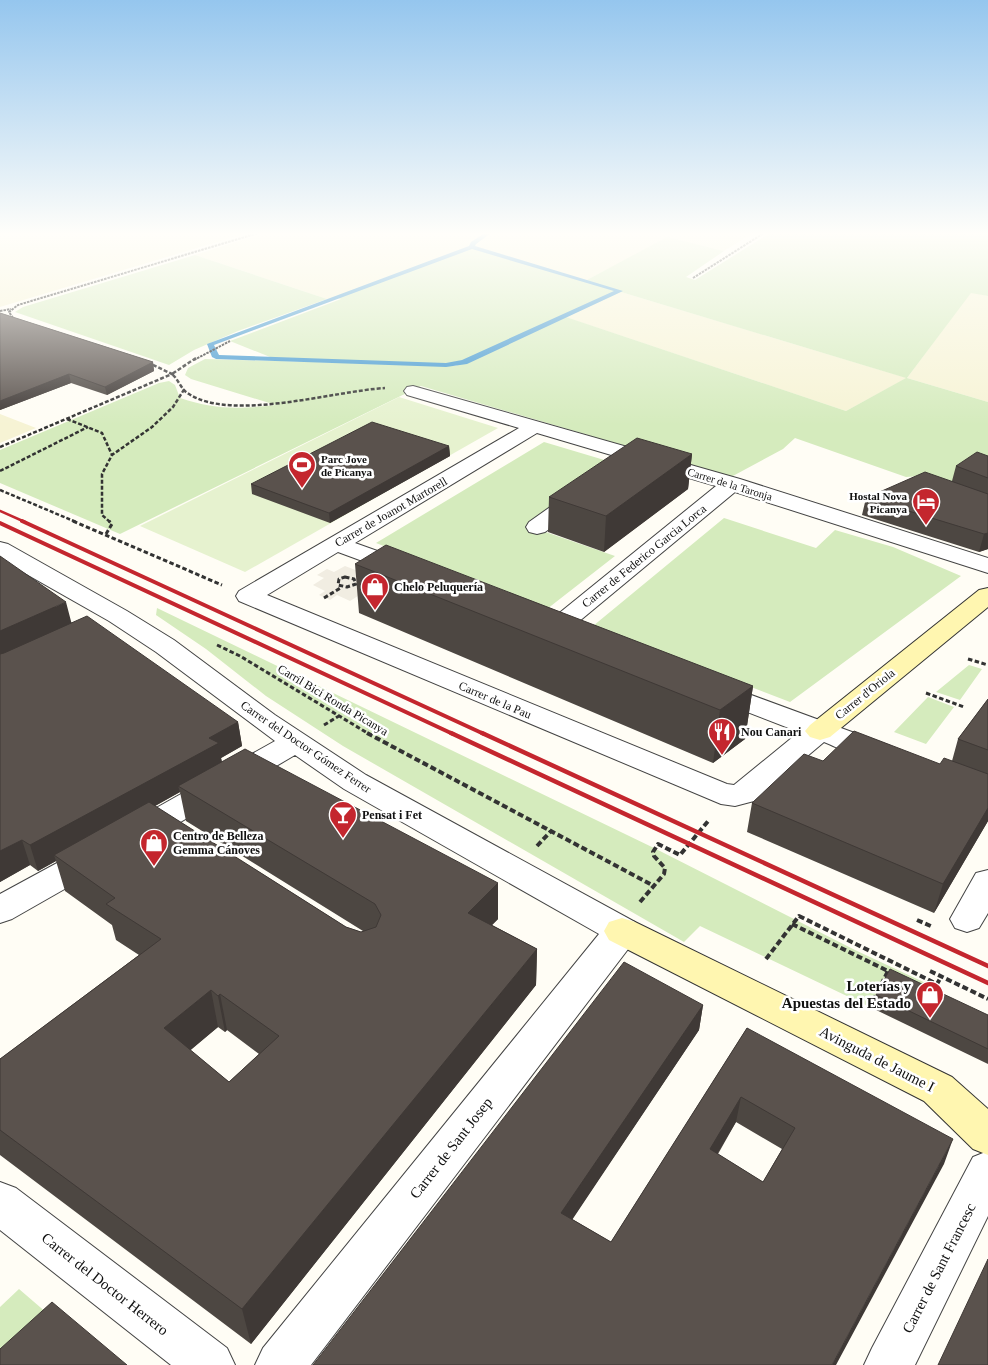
<svg xmlns="http://www.w3.org/2000/svg" width="988" height="1365" font-family="'Times New Roman',serif">
  <style>
    .farmland { fill: #f6f3d4 }
    .green { fill: #d5ebbd; fill-rule: evenodd }
    .pitch { fill: #e6f2cf }
    .plaza { fill: #f1ede2 }
    .lines { fill: none; stroke-linecap: round; stroke-linejoin: round }
    .stream { fill: #3f96cf; fill-rule: evenodd }
    .street-casing { stroke: #444; stroke-width: 2 }
    .secondary-casing { stroke: #333; stroke-width: 2 }
    .path-far3 { stroke: #333; stroke-width: 2; stroke-dasharray: 2.5 1; stroke-linecap: butt }
    .path-far2 { stroke: #333; stroke-width: 2.5; stroke-dasharray: 4 2; stroke-linecap: butt }
    .path-far1 { stroke: #333; stroke-width: 3; stroke-dasharray: 4.5 2.5; stroke-linecap: butt }
    .path { stroke: #333; stroke-width: 4; stroke-dasharray: 6 3; stroke-linecap: butt }
    .street { fill: #fff; fill-rule: evenodd }
    .secondary { fill: #fff6b0; fill-rule: evenodd }
    .rail-far2 { stroke: #c4262e; stroke-width: 2.5 }
    .rail-far1 { stroke: #c4262e; stroke-width: 4 }
    .rail { stroke: #c4262e; stroke-width: 4.5 }
    .wall { fill: #4d4742; fill-rule: evenodd }
    .shaded-wall { fill: #3f3936 }
    .building { fill: #5a524d; stroke: #3f3936; fill-rule: evenodd }
    .labels { text-anchor: middle; stroke-width: 5; stroke-linejoin: round; paint-order: stroke }
    .far-poi-label { font-size: 11px; font-weight: bold; fill: #111; stroke: #fff; text-anchor: start }
    .far-street-label { font-size: 11px; fill: #111; stroke: #fff }
    .street-label { font-size: 12px; fill: #111; stroke: #fff }
    .poi-label { font-size: 12px; font-weight: bold; fill: #111; stroke: #fff; text-anchor: start }
    .near-poi-label { font-size: 15px; font-weight: bold; fill: #111; stroke: #fff; text-anchor: end }
    .near-street-label { font-size: 15px; fill: #111; stroke: #fff }
  </style>
  <rect width="100%" height="100%" fill="#fffdf5"/>
  <path class="farmland" d="M0,233H247L0,307Z
    M265,233H753L724,251L667,238L585,281L472,247L338,298L327,299L195,255Z
    M621,292L907,378L971,292L988,296V402L907,378L846,411L565,317Z
    M0,414L36,428L0,443Z"/>
  <path class="green" d="M770,233H988V296L971,293L907,378L988,402V464L947,486L921,476L906,477L795,438L783,449L731,477L421,386L120,534L0,483V450L159,383L169,381L175,385L180,398C216,410 238,409 276,405L191,379L185,375L188,368L205,359L455,366L484,355L446,364L275,359L230,341L341,299L338,298L472,247L585,281L667,237L724,251L686,277L695,280ZM621,292L906,378L846,411L566,317Z
    M195,255L327,299L238,331L194,350L169,365L15,312L23,307Z
    M544,442L621,465L531,527L615,556L547,609L376,543Z
    M724,518L816,548L835,530L893,547L961,576L790,702L593,626Z
    M157,608L654,848L855,950L932,986L930,992L886,981L872,1008L700,926L684,942L343,746L266,696L206,649L156,615Z
    M969,665L982,669L960,700L936,692Z
    M928,697L954,707L926,744L894,732Z
    M19,1289L62,1326L0,1365V1307Z"/>
  <path class="pitch" d="M399,397L498,428L245,572L140,526Z"/>
  <path class="plaza" d="M345,566L358,571L361,594L350,601L337,595L330,600L319,595L325,591L313,585L324,578L317,575L327,569L334,572Z"/>
  <g class="lines">
    <path class="stream" d="M485,233H491L476,244L475,246L623,291L467,364L446,367L216,359L212,357L207,344L469,246L471,242ZM472,249L614,291L462,360L446,363L219,355L214,345Z"/>
    <defs>
      <path id="street" d="M413,386L740,479L988,558V573L735,492L565,633L556,636L547,633L543,628L547,623L716,486L537,433L355,543L411,563L415,568L411,573L403,575L395,573L338,552L267,595L727,784L734,785L799,732L706,696L702,690L706,684L716,682L890,746L894,753L890,760C868,765 844,750 824,742L754,801L735,806L721,804L239,601L236,596L239,591L519,428L407,395L404,391L407,387Z
        M578,492L586,493L589,498L586,503L545,532L537,534L529,532L526,527L529,522L570,493Z
        M0,542L8,544L127,611L174,640L275,715L366,775L635,922L640,931L635,940L311,1365H255L263,1348L599,934L344,789L295,755L148,841L137,844L126,841L121,833L126,825L275,741L156,652L109,621L0,559Z
        M93,846L105,850L110,858L105,866L12,919L0,923V894L81,850Z
        M988,870V913L979,928L967,932L955,928L950,919L976,873Z
        M988,1151V1216L915,1365H864L872,1348L973,1157Z
        M0,1182L16,1188L227,1348L235,1365H171L0,1230Z"/>
      <path id="secondary" d="M988,588V607L830,737L820,740L810,737L805,731L810,725L979,590Z
        M622,918L635,922L952,1077L988,1109V1155L973,1149L924,1101L609,940L604,931L609,922Z"/>
    </defs>
    <use href="#street" class="street-casing"/>
    <use href="#secondary" class="secondary-casing"/>
    <path class="path-far3" d="M693,278L764,233
      M0,311L11,309
      M13,318L9,312L18,305L258,233
      M194,360L230,341"/>
    <path class="path-far2" d="M196,358L172,374C179,380 181,390 189,394C232,422 334,391 385,388
      M67,419L102,433L112,455
      M0,447L172,374L151,364
      M0,471L88,427
      M0,490L76,522
      M110,522L102,515V474L112,455L152,427L173,407L185,388"/>
    <path class="path-far1" d="M73,521L222,585
      M106,534L112,524L109,521
      M345,577L354,579L356,584L347,587L338,585L339,579Z
      M324,598L342,587
      M217,645L240,656L369,734
      M968,659L988,665
      M926,693L964,707
      M324,725L339,716"/>
    <path class="path" d="M367,733L654,886
      M537,846L551,831
      M640,902L664,874L665,868L654,856L653,852L658,844L680,855L709,820
      M917,920L933,927
      M792,924L892,973
      M766,959L799,916L937,984L941,977
      M930,971L988,999
      M869,1009L888,971"/>
    <use href="#street" class="street"/>
    <use href="#secondary" class="secondary"/>
    <path class="rail-far2" d="M0,511L25,522"/>
    <path class="rail-far1" d="M22,521L484,734
      M0,523L453,734"/>
    <path class="rail" d="M451,733L988,983
      M482,733L988,966"/>
  </g>
  <path class="wall" d="M0,313L153,362L154,371L107,395L71,383L0,410Z
    M449,446L450,456L330,523L252,494L251,484Z
    M692,454L688,489L604,552L548,532L549,497Z
    M988,456V549L979,552L862,515L866,498L952,481L956,466Z
    M0,556L72,623L238,722L242,746L221,758L222,762L498,919L492,925L537,949L536,985L251,1344L0,1155V1059L139,955L116,940L112,925L65,891L56,861L38,871L30,865L0,882ZM180,792L186,821L363,931L361,932L346,927L155,806ZM218,1027L225,1032L227,1030L259,1054L229,1082L190,1050Z
    M355,564L753,686L745,739L713,763L359,613Z
    M988,699V821L934,913L747,832L752,803L823,761L940,764L952,761L958,739Z
    M876,995L988,1015V1064L872,1008Z
    M703,1005L699,1030L572,1219L611,1242L747,1028L944,1164L313,1365ZM736,1122L782,1149L763,1182L718,1154Z"/>
  <path class="shaded-wall" d="M153,362L154,371L107,395L105,387Z
    M69,374L71,383L0,410V401Z
    M449,446L450,456L330,523L329,513Z
    M692,454L688,489L604,552L606,516Z
    M988,533V549L979,552L984,534Z
    M66,602L72,625L0,657V631Z
    M753,686L745,739L713,763L720,710Z
    M238,722L242,746L221,758L223,768L178,786L180,792L60,859L54,855L56,861L38,871L30,845L209,738Z
    M988,808V821L934,913L943,884Z
    M22,840L30,865L0,882V851Z
    M498,883V919L468,949V913Z
    M537,949L536,985L251,1344L242,1309Z
    M211,990L218,1027L173,1065L164,1028Z
    M220,994L227,1030L225,1032L218,996Z
    M703,1005L699,1030L560,1238L561,1213Z
    M741,1097L736,1122L705,1174L710,1149Z
    M953,1139L944,1164L836,1365H832Z"/>
  <path class="building" d="M0,313L153,362L105,387L69,374L0,401Z
    M372,422L449,446L329,513L251,484Z
    M637,438L692,454L606,516L549,497Z
    M977,452L988,456V478L956,466Z
    M925,472L988,494V533L984,534L866,498Z
    M386,545L753,686L720,710L355,564Z
    M0,556L66,602L0,631Z
    M87,616L238,722L209,738L219,743L30,845L22,840L0,851V654L4,653Z
    M988,699V750L958,739Z
    M854,731L940,764L944,758L988,774V808L943,884L752,803L804,754L823,761Z
    M245,749L498,883L468,913L537,949L242,1309L0,1130V1059L161,939L106,904L115,898L54,855L149,802L346,927L361,932L376,927L381,915L375,904L178,786ZM211,990L218,996L220,994L279,1036L229,1082L164,1028Z
    M624,962L703,1005L561,1213L611,1242L747,1028L953,1139L832,1365H313ZM741,1097L795,1128L763,1182L710,1149Z
    M890,969L988,1015V1049L876,995Z
    M988,1259V1365H938Z
    M52,1302L127,1365H0V1349Z"/>
  <linearGradient id="sky" x2="0" y2="1"><stop stop-color="#95c6ee"/><stop offset="0.55" stop-color="#fffefa"/><stop offset="1" stop-color="#fffefa" stop-opacity="0"/></linearGradient>
  <rect width="988" height="425" fill="url(#sky)"/>
  <defs>
    <symbol id="stadium-pin" viewBox="-11 -11 22 30"><path d="M0 17L-7.5 6A9.5 9.5 0 1 1 7.5 6Z" fill="#c4262e" stroke="#fff"/><path d="M0-5a6.5 5 0 1 0 0 10a6.5 5 0 1 0 0-10ZM-3.5-1.8h7v3.6h-7Z" fill="#fff"/></symbol>
    <symbol id="hotel-pin" viewBox="-11 -11 22 30"><path d="M0 17L-7.5 6A9.5 9.5 0 1 1 7.5 6Z" fill="#c4262e" stroke="#fff"/><path d="M-6-4.5h1.5V1H6V5H4.5V3h-9V5H-6ZM-4 0a1.8 1.8 0 1 1 3.6 0ZM.5 0V-2.5h3Q6-2.5 6 0Z" fill="#fff"/></symbol>
    <symbol id="shop-pin" viewBox="-11 -11 22 30"><path d="M0 17L-7.5 6A9.5 9.5 0 1 1 7.5 6Z" fill="#c4262e" stroke="#fff"/><path d="M-5-2.5h2.3a2.7 3.5 0 0 1 5.4 0H5L5.5 6h-11ZM-1.5-2.5h3a1.5 2.3 0 0 0-3 0Z" fill="#fff"/></symbol>
    <symbol id="restaurant-pin" viewBox="-11 -11 22 30"><path d="M0 17L-7.5 6A9.5 9.5 0 1 1 7.5 6Z" fill="#c4262e" stroke="#fff"/><path d="M-5-6h1v4h1v-4h1v4h1v-4h1v5L-1.5 .5V6h-2V.5L-5-1ZM5-6V6H3V1.5H1.5Q1.5-4 5-6Z" fill="#fff"/></symbol>
    <symbol id="bar-pin" viewBox="-11 -11 22 30"><path d="M0 17L-7.5 6A9.5 9.5 0 1 1 7.5 6Z" fill="#c4262e" stroke="#fff"/><path d="M-6-5H6L.8 .8V4.5H3.5V6h-7V4.5H-.8V.8Z" fill="#fff"/></symbol>
  </defs>
  <g fill-rule="evenodd">
    <use href="#stadium-pin" x="286" y="449" width="32" height="43"/>
    <use href="#hotel-pin" x="910" y="486" width="32" height="43"/>
    <use href="#shop-pin" x="359" y="571" width="32" height="43"/>
    <use href="#restaurant-pin" x="706" y="716" width="32" height="43"/>
    <use href="#bar-pin" x="327" y="799" width="32" height="43"/>
    <use href="#shop-pin" x="138" y="827" width="32" height="43"/>
    <use href="#shop-pin" x="914" y="979" width="32" height="43"/>
  </g>
  <g class="labels">
    <g class="far-poi-label">
      <text x="321" y="463">Parc Jove<tspan x="321" dy="13">de Picanya</tspan></text>
      <text x="907" y="500" text-anchor="end">Hostal Nova<tspan x="907" dy="13">Picanya</tspan></text>
    </g>
    <g class="far-street-label">
      <text transform="translate(730 484) rotate(17)" y="4">Carrer de la Taronja</text>
    </g>
    <g class="street-label">
      <text transform="translate(391 512) rotate(-30)" y="4">Carrer de Joanot Martorell</text>
      <text transform="translate(644 556) rotate(-39)" y="4">Carrer de Federico Garcia Lorca</text>
      <text transform="translate(865 694) rotate(-39)" y="4">Carrer d'Oriola</text>
      <text transform="translate(333 700) rotate(31)" y="4">Carril Bici Ronda Picanya</text>
      <text transform="translate(495 700) rotate(23)" y="4">Carrer de la Pau</text>
      <text transform="translate(306 747) rotate(34)" y="4">Carrer del Doctor Gómez Ferrer</text>
    </g>
    <g class="poi-label">
      <text x="394" y="591">Chelo Peluquería</text>
      <text x="741" y="736">Nou Canari</text>
      <text x="362" y="819">Pensat i Fet</text>
      <text x="173" y="840">Centro de Belleza<tspan x="173" dy="14">Gemma Cánoves</tspan></text>
    </g>
    <g class="near-poi-label">
      <text x="911" y="991">Loterías y<tspan x="911" dy="17">Apuestas del Estado</tspan></text>
    </g>
    <g class="near-street-label">
      <text transform="translate(877 1059) rotate(27)" y="5">Avinguda de Jaume I</text>
      <text transform="translate(451 1148) rotate(-52)" y="5">Carrer de Sant Josep</text>
      <text transform="translate(939 1268) rotate(-63)" y="5">Carrer de Sant Francesc</text>
      <text transform="translate(105 1284) rotate(38)" y="5">Carrer del Doctor Herrero</text>
    </g>
  </g>
</svg>
